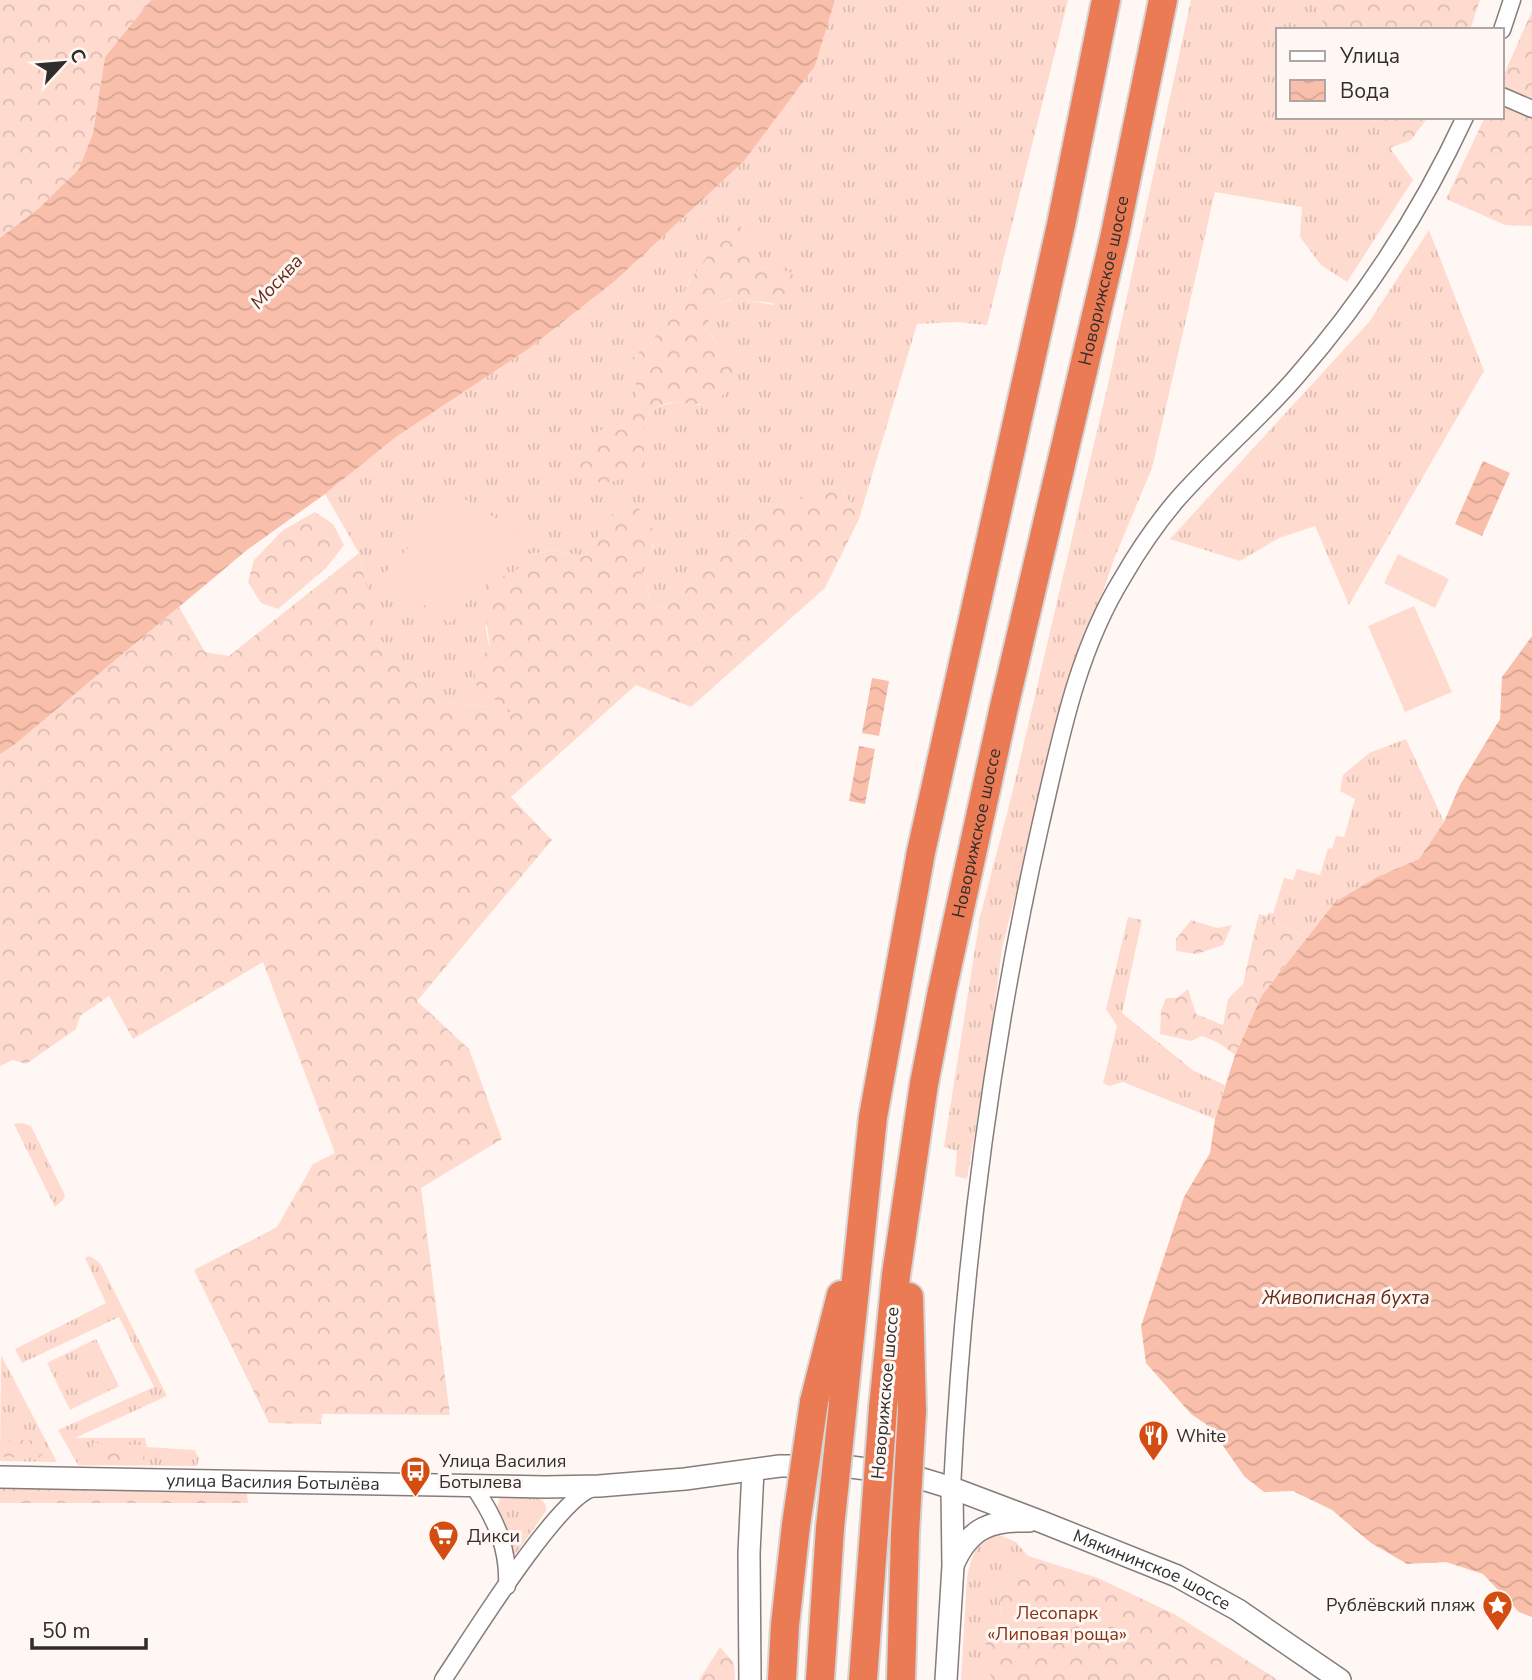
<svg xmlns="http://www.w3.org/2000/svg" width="1532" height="1680" font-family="'Nunito Sans',sans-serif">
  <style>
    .grass { fill: url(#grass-tufts); fill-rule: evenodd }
    .forest { fill: url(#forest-crowns) }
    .pitch { fill: #ffdbcf }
    .water { fill: url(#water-waves) }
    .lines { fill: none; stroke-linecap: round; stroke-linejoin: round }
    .street-casing { stroke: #867d7a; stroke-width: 19 }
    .secondary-casing { stroke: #867d7a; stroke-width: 24 }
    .highway-casing { stroke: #d6d5d5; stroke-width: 32 }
    .street { stroke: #fff; stroke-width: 16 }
    .secondary { stroke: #fff; stroke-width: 21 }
    .highway { stroke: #eb7b54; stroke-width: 28 }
    .highway-bridge-casing { stroke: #d6d5d5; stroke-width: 32; stroke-linecap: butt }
    .highway-bridge { stroke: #eb7b54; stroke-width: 28 }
    .labels { text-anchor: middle; stroke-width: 6; stroke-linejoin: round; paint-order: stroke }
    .street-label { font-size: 18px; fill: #312d2c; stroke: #fff7f4 }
    .poi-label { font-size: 18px; fill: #312d2c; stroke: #fff7f4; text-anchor: start }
    .park-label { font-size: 18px; fill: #843212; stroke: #fff7f4 }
    .water-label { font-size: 19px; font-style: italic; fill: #652a15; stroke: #fff7f4 }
  </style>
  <defs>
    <pattern id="grass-tufts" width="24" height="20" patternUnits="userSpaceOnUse" patternTransform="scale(1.75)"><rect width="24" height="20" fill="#ffdbcf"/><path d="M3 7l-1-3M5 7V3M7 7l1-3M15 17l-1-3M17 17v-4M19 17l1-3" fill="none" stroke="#dbbcb2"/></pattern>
    <pattern id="forest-crowns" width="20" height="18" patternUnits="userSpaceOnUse" patternTransform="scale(1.75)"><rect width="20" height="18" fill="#ffdbcf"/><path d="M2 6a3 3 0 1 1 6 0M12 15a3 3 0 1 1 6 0" fill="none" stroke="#dbbcb2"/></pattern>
    <pattern id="water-waves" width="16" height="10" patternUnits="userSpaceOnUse" patternTransform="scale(1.75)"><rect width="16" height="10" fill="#f9bfab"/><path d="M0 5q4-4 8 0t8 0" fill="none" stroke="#d6a493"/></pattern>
  </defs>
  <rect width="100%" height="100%" fill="#fff7f4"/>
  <path class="grass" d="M835,0H1068L987,325L956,322L917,324L859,519L840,485L778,504L759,523L728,548L665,609L649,602L647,586L640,572L654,545L619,507L585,556L553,551L530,554C520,566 486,614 486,628C488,655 508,690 518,715L490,707L450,703L413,676L386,648L375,630L359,553L325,494L396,437L527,350L615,281L744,161L815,66ZM757,267L775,268L773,305L740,299L722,302L709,314V331L718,346L700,405C677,400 650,400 643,429C641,439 645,451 642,461C637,477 599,489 586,479C582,476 579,470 576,466L608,426L624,417L637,403L636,385L630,367L639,351L654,341L658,323L671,312L682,297L690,279Z
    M1191,0H1313L1326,30H1278V117H1372L1390,148L1413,180L1347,282L1321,265L1300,237L1302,207L1215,192L1152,468L1114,559L1093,622L1075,662L1002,948L991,1035L967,1179L955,1176L957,1151L944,1147L980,917L1012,794L1108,384Z
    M1429,230L1484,371L1349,605L1315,526L1279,538L1240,561L1170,539L1369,322Z
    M1406,739L1444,822L1419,859L1377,877L1335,902L1307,937L1266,919L1257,921L1259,914L1267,916L1269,912L1273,914L1284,878L1293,880L1297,869L1320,875L1328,848L1332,849L1336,836L1344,837L1355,799L1340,791L1343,775L1369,753Z
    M1128,917L1142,920L1122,1013L1194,1071L1225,1085L1215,1119L1123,1082L1109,1086L1103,1083L1117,1026L1106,1009Z
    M22,1123L31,1126L65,1195L63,1200L55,1207L14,1124Z
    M90,1256L100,1263L167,1396L75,1438H145L147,1447L194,1450L199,1458L197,1466L78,1465L58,1430L154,1387L119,1317L22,1363L15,1349L106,1303L85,1258Z
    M96,1339L119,1386L70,1410L47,1363Z
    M1,1355L57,1462L0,1461Z
    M505,1496C519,1497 548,1492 546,1511L515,1555L497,1507L500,1498Z
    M997,1534L1016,1542L1028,1556L1000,1595L1001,1618L986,1637L991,1680H961L967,1577L971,1560L977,1548L988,1538Z"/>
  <path class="forest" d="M0,0H151L105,57L93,133L79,169L39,208L0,238Z
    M1313,0H1480L1470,30H1326Z
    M1532,11V226L1505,225L1446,199L1485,117H1502V79Z
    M1372,117H1428L1411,140L1390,148Z
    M737,225L753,233L757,267L775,268L792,273L798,288L791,304C774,305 735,296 722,302C718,305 713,311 709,315C708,338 713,344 735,352C736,356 739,362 739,367C739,386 717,404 699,404C682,405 668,397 653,411C637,425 648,444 642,462C637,478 599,489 586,479C582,476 578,470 575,466C587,426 612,430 637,403L636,385L630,367L639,351L654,341L658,323L671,312L682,297L690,280L723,235Z
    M840,485L859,519L825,588L691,707L636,685L511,797L552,840L417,1001L469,1049L502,1139L421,1188L450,1415L322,1414L321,1424L269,1423L194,1270L277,1227L313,1164L335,1153L263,962L133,1039L109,996L80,1016L76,1029L26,1064L13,1060L0,1066V754L14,745L179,607L205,652L229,656L359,553L375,629L386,648L413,676L450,703L490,707L515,714L477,687L473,665L490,648L484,603L492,580L515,572L530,554L553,551L585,556L619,507L636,505C660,537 658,536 641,572L647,586L649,602L665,609L728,548L759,523L777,504Z
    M315,512L333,524L344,545L326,568L278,609L261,603L248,582L254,560L283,530Z
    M1266,919L1307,937L1262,995L1235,1055L1219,1043L1202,1036L1191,1041L1160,1034L1161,1010L1166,998H1177L1188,989L1196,1014L1223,1025L1228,999L1243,984L1257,921Z
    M1191,920L1217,928L1232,925L1223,945L1197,954L1176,951V939Z
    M24,1440L36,1441L44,1452L40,1457H0V1441Z
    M93,1443L140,1445L145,1459L118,1465H96L91,1456Z
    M0,1485L246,1488L248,1503H0Z
    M1028,1556L1098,1578L1176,1615L1278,1680H991L985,1637L1001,1618L1000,1595Z
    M720,1647L734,1663L735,1680H699Z"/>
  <path class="pitch" d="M458,495L524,536L449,623L383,575Z
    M1398,554L1449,579L1435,608L1384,583Z
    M1414,606L1452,692L1405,712L1368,626Z"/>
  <path class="water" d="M151,0H835L815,66L744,161L615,281L527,350L396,437L325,494L247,550L14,745L0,754V238L39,208L79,169L93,133L105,57Z
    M1483,461L1510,473L1482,536L1455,524Z
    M1532,636V1617L1519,1612L1483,1574L1446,1562L1407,1564L1371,1543L1332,1510L1293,1491L1264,1492L1244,1476L1210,1427L1191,1414L1146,1363L1141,1326L1184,1197L1210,1153L1215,1119L1235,1055L1262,995L1335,902L1377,877L1419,859L1444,822L1460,785L1500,719L1502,677Z
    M872,678L889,681L879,736L862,733Z
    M859,746L875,749L865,804L849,801Z"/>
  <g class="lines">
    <defs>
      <path id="street" d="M1502,30L1512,0
        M1502,96L1532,109
        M474,1487C495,1518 509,1548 507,1586
        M952,1488C963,1264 991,1045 1040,827C1060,741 1076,653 1123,577C1138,551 1155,526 1175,502C1213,458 1258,421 1296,377C1365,298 1421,212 1465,117
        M443,1680C468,1643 557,1498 593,1488"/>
      <g id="secondary">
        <path id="s1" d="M0,1477L545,1487L599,1486L685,1479L780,1466H843L906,1474L952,1488L1042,1522L1177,1576L1238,1610L1340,1680"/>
        <path d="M954,1563C970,1527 992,1520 1029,1521"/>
        <path d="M750,1680L749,1553L753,1470"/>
        <path d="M946,1680L953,1566L952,1488"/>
      </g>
      <g id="highway">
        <path d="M909,1297L912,1411"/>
        <path d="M814,1402L841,1295"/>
        <path d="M843,1404L873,1117L921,852L1061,225L1106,0"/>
        <path id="s2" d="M883,1408L896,1275L924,1084L942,991L1004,707L1114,239L1163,0"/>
        <path d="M782,1680L785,1625L796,1525"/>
        <path d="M820,1680L830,1528"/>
        <path d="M863,1680L874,1532"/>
        <path d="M901,1680L905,1534"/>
      </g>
    </defs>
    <use href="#street" class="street-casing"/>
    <use href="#secondary" class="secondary-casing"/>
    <use href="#highway" class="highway-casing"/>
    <use href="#street" class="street"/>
    <use href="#secondary" class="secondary"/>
    <use href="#highway" class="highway"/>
    <defs>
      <path id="highway-bridge" d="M796,1525L814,1402
        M830,1528L843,1404
        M874,1532L883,1408
        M905,1534L912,1411"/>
    </defs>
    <use href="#highway-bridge" class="highway-bridge-casing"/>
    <use href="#highway-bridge" class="highway-bridge"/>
  </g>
  <defs>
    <symbol id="restaurant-pin" viewBox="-11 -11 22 30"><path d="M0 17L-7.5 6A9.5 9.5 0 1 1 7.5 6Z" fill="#d34d13" stroke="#fff7f4"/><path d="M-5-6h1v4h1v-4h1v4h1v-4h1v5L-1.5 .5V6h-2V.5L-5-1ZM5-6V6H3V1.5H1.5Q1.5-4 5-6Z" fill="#fff"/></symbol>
    <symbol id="bus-pin" viewBox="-11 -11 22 30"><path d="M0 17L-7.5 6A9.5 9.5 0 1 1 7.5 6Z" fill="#d34d13" stroke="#fff7f4"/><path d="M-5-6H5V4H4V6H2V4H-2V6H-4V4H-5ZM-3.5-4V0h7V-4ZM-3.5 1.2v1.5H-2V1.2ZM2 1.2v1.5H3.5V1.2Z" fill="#fff"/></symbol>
    <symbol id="supermarket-pin" viewBox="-11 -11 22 30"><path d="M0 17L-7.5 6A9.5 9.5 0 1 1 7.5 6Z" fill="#d34d13" stroke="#fff7f4"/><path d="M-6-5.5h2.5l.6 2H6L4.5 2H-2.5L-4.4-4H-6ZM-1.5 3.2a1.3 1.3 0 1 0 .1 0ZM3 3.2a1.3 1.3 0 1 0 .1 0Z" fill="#fff"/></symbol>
    <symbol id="sight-pin" viewBox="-11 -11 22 30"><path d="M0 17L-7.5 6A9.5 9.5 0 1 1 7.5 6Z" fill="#d34d13" stroke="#fff7f4"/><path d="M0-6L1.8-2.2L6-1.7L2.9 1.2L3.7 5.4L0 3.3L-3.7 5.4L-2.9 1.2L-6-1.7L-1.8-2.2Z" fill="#fff"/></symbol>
  </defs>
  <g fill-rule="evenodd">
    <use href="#restaurant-pin" x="1136" y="1418" width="35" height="47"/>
    <use href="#bus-pin" x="398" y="1454" width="35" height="47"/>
    <use href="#supermarket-pin" x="426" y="1518" width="35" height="47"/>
    <use href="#sight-pin" x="1480" y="1588" width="35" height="47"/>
  </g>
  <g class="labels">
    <g class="street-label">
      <text dy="6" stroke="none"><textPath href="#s2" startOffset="1150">Новорижское шоссе</textPath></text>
      <text dy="6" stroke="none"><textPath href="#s2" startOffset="583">Новорижское шоссе</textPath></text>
      <text transform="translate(885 1393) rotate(-85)" y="6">Новорижское шоссе</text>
      <text dy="6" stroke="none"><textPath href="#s1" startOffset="273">улица Василия Ботылёва</textPath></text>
      <text dy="6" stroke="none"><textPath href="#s1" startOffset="1172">Мякининское шоссе</textPath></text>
    </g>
    <g class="poi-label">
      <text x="1176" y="1442">White</text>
      <text x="439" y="1467">Улица Василия<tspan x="439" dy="21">Ботылева</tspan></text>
      <text x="467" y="1542">Дикси</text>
      <text x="1475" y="1611" text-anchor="end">Рублёвский пляж</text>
    </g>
    <g class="park-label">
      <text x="1057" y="1619">Лесопарк<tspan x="1057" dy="21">«Липовая роща»</tspan></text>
    </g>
    <g class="water-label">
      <text transform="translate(276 281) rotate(-47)" y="7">Москва</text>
      <text x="1346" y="1304">Живописная бухта</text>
    </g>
  </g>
  <rect x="1276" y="28" width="228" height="91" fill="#fff7f4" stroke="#ada6a4" stroke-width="2"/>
  <rect x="1290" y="51" width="35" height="10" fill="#ffffff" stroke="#ada6a4" stroke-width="2"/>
  <text x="1340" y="63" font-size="21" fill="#312d2c">Улица</text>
  <rect x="1290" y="80" width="35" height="21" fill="url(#water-waves)" stroke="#ada6a4" stroke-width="2"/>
  <text x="1340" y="98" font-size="21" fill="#312d2c">Вода</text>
  <g transform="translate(63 63) rotate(64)" stroke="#fff7f4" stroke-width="5" paint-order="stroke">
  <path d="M0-5L12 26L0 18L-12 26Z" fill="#312d2c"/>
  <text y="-10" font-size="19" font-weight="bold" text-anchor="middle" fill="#312d2c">С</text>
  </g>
  <path d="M32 1638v10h114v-10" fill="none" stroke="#312d2c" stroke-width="3.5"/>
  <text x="42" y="1638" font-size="21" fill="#312d2c" stroke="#fff7f4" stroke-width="5" paint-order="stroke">50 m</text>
</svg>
